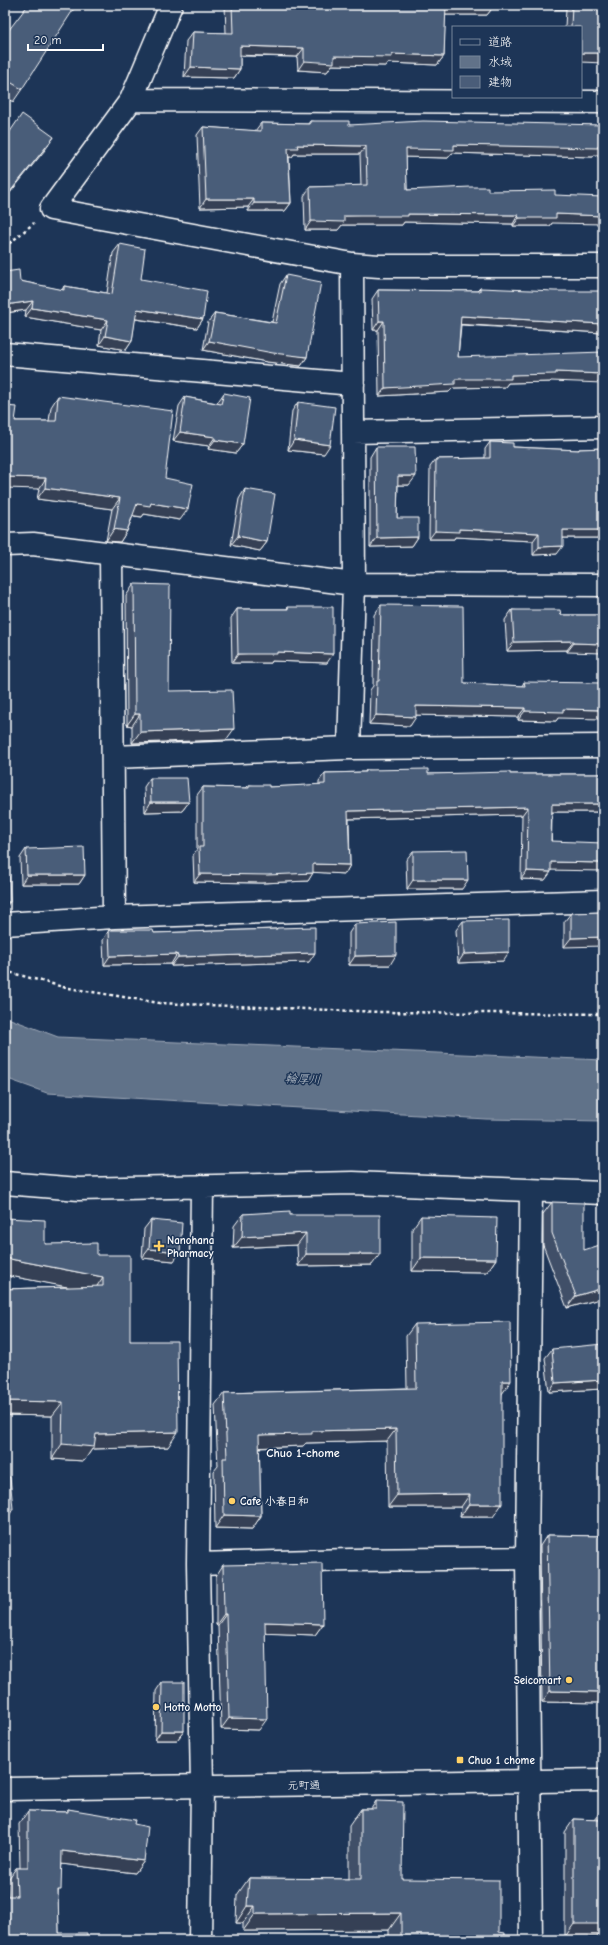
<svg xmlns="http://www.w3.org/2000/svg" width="608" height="1945" font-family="'Comic Neue','Klee One',sans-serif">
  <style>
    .water { fill: #617289; stroke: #a0aab8 }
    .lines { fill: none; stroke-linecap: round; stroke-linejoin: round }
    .street-casing { stroke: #fff; stroke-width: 25 }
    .secondary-casing { stroke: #fff; stroke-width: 25 }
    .path { stroke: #fff; stroke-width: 2.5; stroke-dasharray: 3 3; stroke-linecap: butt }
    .street { stroke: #1d3557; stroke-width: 22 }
    .secondary { stroke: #1d3557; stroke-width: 22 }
    .wall { fill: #405068; stroke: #fff }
    .shaded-wall { fill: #344155; stroke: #fff }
    .building { fill: #4a5d79; stroke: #fff }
    .poi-dot { fill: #ffd166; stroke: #1d3557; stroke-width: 1.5 }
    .labels { text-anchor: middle; stroke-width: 3; stroke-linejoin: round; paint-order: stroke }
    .poi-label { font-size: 11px; font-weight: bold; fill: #fff; stroke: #1d3557; text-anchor: start }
    .street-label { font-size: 11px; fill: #fff; stroke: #1d3557 }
    .water-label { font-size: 12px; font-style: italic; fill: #b8c0ca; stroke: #1d3557 }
    .neighbourhood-label { font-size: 12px; font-weight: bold; fill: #fff; stroke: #1d3557 }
  </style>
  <rect width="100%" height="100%" fill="#1d3557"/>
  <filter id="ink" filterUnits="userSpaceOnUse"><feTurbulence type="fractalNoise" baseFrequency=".025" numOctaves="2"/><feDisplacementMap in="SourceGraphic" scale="8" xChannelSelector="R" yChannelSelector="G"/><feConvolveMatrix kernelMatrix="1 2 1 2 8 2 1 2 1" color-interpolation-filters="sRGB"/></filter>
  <g filter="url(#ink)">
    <path class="water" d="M5,1017L58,1037L603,1060V1121L486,1119L47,1093L5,1078Z"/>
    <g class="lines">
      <defs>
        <path id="street" d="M171,5L131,100L51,209L352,264L379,266H603
          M131,100L603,102
          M5,354L353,384
          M353,432L603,427
          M5,545L33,544L354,584L603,585
          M111,555L114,917
          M349,748L354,584L352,264
          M113,757L349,748L603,746
          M5,924L114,917L603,901
          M5,1183L79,1189L353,1183L603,1193
          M198,1564L350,1560L527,1558
          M200,1940L202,1786L198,1564L202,1186
          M531,1940L527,1558L531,1191"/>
        <path id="secondary" d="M5,1789L603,1780"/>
      </defs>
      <use href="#street" class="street-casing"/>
      <use href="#secondary" class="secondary-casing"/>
      <path class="path" d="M5,247L34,223
        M5,971L63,987L159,1003L380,1012L603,1014"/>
      <use href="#street" class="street"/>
      <use href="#secondary" class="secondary"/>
    </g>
    <path class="wall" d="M225,5H603L581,27H565L566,9H555V6H494L487,15H445L444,56L437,65L388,63L386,66L332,65L327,72L298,70L297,57L240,56V69L234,78L184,77L186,41L193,32L226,33Z
      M5,35L22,89L13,102L5,97Z
      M310,121L349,125L594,155L593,157L452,153L448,158L406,157L407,190L488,191L552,223L550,226H513V224L404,222L402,225H342L338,230H305L304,196L310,187L361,186L360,154H294L292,157H289L291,203L285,211H248V207L200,208L197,135L203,127L255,131L261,123L308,124Z
      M120,244L141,279L203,319L197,328L135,319L132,341L126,350L99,345L101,330L25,317L26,310L5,313V272L20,281L62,290L64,286L107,293L113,253Z
      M286,275L307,357L301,366L267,362L203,350L208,322L215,313L272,322L280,284Z
      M480,288L603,333L461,325L458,357L551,381L550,382L508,383L505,387L453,388L449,392L379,396L378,330H373L372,299L378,290L477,291Z
      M224,393L243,444L236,453L208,449L209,446L173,441L179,406L185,397L217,403Z
      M58,396L165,478L180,520L144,514L142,517L133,516L127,531L120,542L106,541L112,509L37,499L39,489L15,421H49L51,407Z
      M298,402L324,454L288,450L292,411Z
      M490,442L513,447L578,450L579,449L603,448V538H563L557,554L533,555V541L455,537L454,539H429L430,467L436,459L485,458V449Z
      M376,447L409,485H398L397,518L418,537L412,546L370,547V457Z
      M245,489L267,542L260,551L231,545L239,499Z
      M134,584L169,691L226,740L132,743V726L127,725L126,596Z
      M381,605L464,683L522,686L524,682L558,718L556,721L518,720V717L416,715L410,726L369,724L370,690L373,686L374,615Z
      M288,607L327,663L272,661L271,663H232L231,618L237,609H287Z
      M512,610L561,615H603L567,652V650L507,651L505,620Z
      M366,770L428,774H603V812H552L551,870L545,880L521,879L522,815L349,819L350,865L345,874L313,872L308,881L262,883L194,882L193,855L197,849V795L203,787L246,788L249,785L269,787L319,785V781L325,773L365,772Z
      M150,778L189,802L182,811L145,812L144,787Z
      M26,849L85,875L79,884H21L20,858Z
      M413,851L462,889H407L406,860Z
      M603,912L564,947V922L571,913Z
      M463,921L503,961L458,963L456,930Z
      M355,924L390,965H349V933Z
      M277,928L309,962L171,966V964L104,965L103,940L109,930L154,933L276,929Z
      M552,1202L603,1298L567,1308L543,1245V1214Z
      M243,1214L290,1215L372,1265L298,1266L297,1245L233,1248L234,1226Z
      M421,1216L496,1259L487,1272L412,1271V1229Z
      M151,1220L174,1261L142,1258L144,1229Z
      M45,1244L97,1255L130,1341L168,1447L92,1449L84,1461L52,1459V1416L5,1415V1289L69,1287L5,1275Z
      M415,1324L502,1394L493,1517H460L461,1507H388L387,1441L306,1443L303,1446L259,1448L261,1516L252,1529L215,1528L214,1471L218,1466L215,1405L224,1393L407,1388L406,1336Z
      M552,1349L602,1389L549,1392L545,1358Z
      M603,1452V1703L542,1702L540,1546L547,1535L602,1536V1454Z
      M223,1565L323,1624L315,1635L265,1633L259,1730L221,1729L218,1625H216V1576Z
      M162,1682L184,1731L177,1740H155L156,1691Z
      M376,1801L402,1879L499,1932L505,1940H389V1930L243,1931V1923H236L237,1895L249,1878L349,1879V1826L361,1809H371Z
      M68,1809L134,1824L144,1861L135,1873L62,1864L58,1894L59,1933L87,1940H5V1896H8L7,1881L16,1868H20L19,1824L28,1811L66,1812Z
      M602,1809H603V1929L597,1937H565V1832L574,1819L594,1820Z"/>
    <path class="shaded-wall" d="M446,5H556L555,6H494L487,15H440Z
      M557,5H568L566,9H555Z
      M240,46L304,48L297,57L234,55Z
      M581,53H603V63L581,62Z
      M392,54L444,56L437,65L388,63L386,66L332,65L327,72L298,70L304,61L334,56Z
      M191,67L240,69L234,78L184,77Z
      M54,137L45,150L5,199V198Z
      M297,145L366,146L360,154H294L292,157H282L288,148Z
      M454,145L603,147V155H594L593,157L452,153L448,158L400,157L406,149Z
      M206,199H254L248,207L200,208Z
      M254,203H291L285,211H248Z
      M408,214L518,215L513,224L404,222L402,225H342L338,230H305L311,221L344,216Z
      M556,214L603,216V224L552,223L550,226H513L519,218Z
      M33,301L26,310L5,313V305Z
      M32,308L108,320L101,330L25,317Z
      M137,309L203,319L197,328L130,318Z
      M461,316L603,324V333L455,324Z
      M379,321H384L378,330H373Z
      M105,336L132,341L126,350L99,345Z
      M209,341L307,357L301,366L267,362L203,350Z
      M556,372L603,374V383L551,381L550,382L508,383L505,387L453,388L449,392L379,396L385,388L455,379L511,375Z
      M180,432L215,437L209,446L173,441Z
      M215,440L243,444L236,453L208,449Z
      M294,440L330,445L324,454L288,450Z
      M398,476H416L409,485H392Z
      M5,477L46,478L39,489L5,488Z
      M45,488L120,498L112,509L37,499Z
      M151,503L188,509L180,520L144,514L142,517L129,515L137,504Z
      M114,529L127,531L120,542L106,541Z
      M459,529L539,533L533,541L455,537L454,539H429L435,531Z
      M563,530H603V538H557Z
      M238,536L267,542L260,551L231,545Z
      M418,537L412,546L370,547L377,538Z
      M563,546L557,554L533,555L539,547Z
      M574,641L567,650L507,651L514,642Z
      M574,643L603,644V653L567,652Z
      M277,652L333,654L327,663L272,661L271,663H232L238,654Z
      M416,706L525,708L518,717L410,715Z
      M563,709L603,710V719L558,718L556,721L518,720L525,711Z
      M135,714H140L132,726L127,725Z
      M376,715L416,717L410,726L369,724Z
      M234,729L226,740L132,743L140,732Z
      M151,802H189L182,811L145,812Z
      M552,804H603V812H546Z
      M528,807L522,815L343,819L348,811Z
      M551,862L603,863V871L546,870Z
      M313,864L350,865L345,874L307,872Z
      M527,871L551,872L545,880L521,879Z
      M313,873L308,881L262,883L194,882L200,874Z
      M27,875H85L79,884H21Z
      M413,880H468L462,889H407Z
      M5,902H10L5,908Z
      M603,937V946L564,947L571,938Z
      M509,952L503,961L458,963L464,954Z
      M315,953L309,962L171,966L178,957Z
      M177,954L171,964L104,965L110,956Z
      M396,955L390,965H349L355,956Z
      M306,1233L297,1245L233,1248L242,1237Z
      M149,1249L180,1252L174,1261L142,1258Z
      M306,1254H380L372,1265L298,1266Z
      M5,1258L103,1277L93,1292L5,1275Z
      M421,1258L496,1259L487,1272L412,1271Z
      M603,1288V1298L567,1308L576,1296Z
      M603,1380V1387L602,1389L549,1392L555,1383Z
      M502,1381H511L502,1394H493Z
      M5,1401L63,1402L52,1416L5,1415Z
      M396,1429L387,1441L306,1443L303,1446L250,1448L259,1435L312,1431Z
      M178,1432L168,1447L92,1449L84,1461L52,1459L62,1444L96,1434Z
      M470,1494L461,1507H388L397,1495Z
      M469,1504H502L493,1517H460Z
      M13,1509L7,1519H5V1510Z
      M224,1515L261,1516L252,1529L215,1528Z
      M224,1614H226L218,1625H216Z
      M265,1622L323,1624L315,1635L257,1633Z
      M550,1691L603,1692V1703L542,1702Z
      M229,1718L267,1719L259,1730L221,1729Z
      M161,1731H184L177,1740H155Z
      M62,1851L144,1861L135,1873L53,1863Z
      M247,1906H255L243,1923H236Z
      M401,1913L389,1930L243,1931L255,1914Z
      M5,1919H9L5,1925Z
      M603,1919V1929L597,1937H565L574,1924Z"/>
    <path class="building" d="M28,5H71L75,7L22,89L5,79V35Z
      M232,5H494V6L446,5L444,56L392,54V57L334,56V63L304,61V48L240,46V69L191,67L193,32L233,33Z
      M572,5H603V53H581V27H571Z
      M22,114L54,137L5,198V130L9,133Z
      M310,121H349V125L423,121L603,125V147L598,146V148L454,145V150L406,149L407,190L470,187H488V191L555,190V195L603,197V216L556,214V218H519L518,215L408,214V216H344V222L311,221L310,187L367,185L366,146L297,145L298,148H288L291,203H254V199H206L203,127L261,131V123L310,124Z
      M120,244L145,249L141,279L207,291L203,319L137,309L132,341L105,336L108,320L32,308L33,301L5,305V272L19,270L20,281L64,290V286L112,294Z
      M286,275L321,282L307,357L273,353L209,341L215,313L276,323Z
      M480,288L555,291H603V324L461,316L458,357L603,352V374L556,372V374L511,375V379H455V384L385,388L384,321H379L378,290L480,291Z
      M224,393L250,398L243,444L215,440V437L180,432L185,397L221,404Z
      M58,396L173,411L165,478L193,484L188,509L151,503L150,506L137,504L127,531L114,529L120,498L45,488L46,478L5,477V406L17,407L15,421H56Z
      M298,402L335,407L330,445L294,440Z
      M490,442L513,443V447L579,450V449L603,448V530H563V546L539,547V533L459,529V532L435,531L436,459L490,458Z
      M376,447H415L416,476H398L397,518H418V537L377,538Z
      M245,489L275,494L267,542L238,536Z
      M134,584L170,585L169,691L232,690L234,729L140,732V714H135Z
      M381,605L463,606L464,683L525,686L524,682L603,683V710L563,709V712L525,711V708L416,706V717L376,715L377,681H379Z
      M288,607H333V654L277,652V654H238L237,609H288Z
      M512,610H560L561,615H603V644L574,643V641L514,642Z
      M428,769V774L510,772V774H603V804H552L551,841L603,843V863L551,862V872L527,871L528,807L348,811L350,865L313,864V873L268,875L200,874L199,847H203V787L249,788V785H269V787L325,784V773L366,772V770Z
      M150,778H187L189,802H151Z
      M84,847L85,875H27L26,849Z
      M467,850L468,880H413V851Z
      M5,876H9L10,902H5Z
      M603,912V937L571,938V913Z
      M509,920V952L464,954L463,921Z
      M396,922V955L355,956V924Z
      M315,927V953L178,957L177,954L110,956L109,930H153L154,933L277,929V928Z
      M552,1202L584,1203V1250L603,1244V1288L576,1296L552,1233Z
      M290,1211V1215H380V1254H306V1233L242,1237L243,1214Z
      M421,1216L497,1218L496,1259L421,1258Z
      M5,1218L45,1220V1244L97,1243V1255H130V1341H177L178,1432L96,1434L94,1447L62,1444L63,1402L5,1401V1289L103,1286V1277L5,1258Z
      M151,1220L182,1223L180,1252L149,1249Z
      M510,1322L511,1381H502V1504H469L470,1494L397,1495L396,1429L312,1431V1434L259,1435L261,1516L224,1515L223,1458H227L224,1393L416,1388L415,1324Z
      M603,1344V1380L555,1383L552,1349Z
      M5,1477H10L13,1509L5,1510Z
      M547,1535L603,1536V1692L550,1691Z
      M322,1563L323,1624L265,1622L267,1719L229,1718L226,1614H224L223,1565Z
      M162,1682H184V1731H161Z
      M376,1801L403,1802L402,1879L499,1880V1932L505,1933V1940H401V1913L255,1914V1906H247L249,1878L361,1879V1809H376Z
      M68,1809L135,1820L134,1824L148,1827L144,1861L62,1851L61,1890H58L59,1933H87V1940H7L9,1919H5V1896H17L16,1868H28V1811L68,1812Z
      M602,1809H603V1924H574V1819L602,1820Z"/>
  </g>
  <g class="poi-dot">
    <path d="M157 1240h4v4h4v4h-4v4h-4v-4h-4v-4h4z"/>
    <circle cx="232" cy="1501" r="4"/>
    <circle cx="569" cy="1680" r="4"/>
    <circle cx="156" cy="1707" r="4"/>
    <rect x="456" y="1756" width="8" height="8" rx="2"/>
  </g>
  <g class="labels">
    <g class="poi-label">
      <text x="167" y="1244">Nanohana<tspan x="167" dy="13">Pharmacy</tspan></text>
      <text x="240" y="1505">Cafe 小春日和</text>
      <text x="561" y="1684" text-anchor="end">Seicomart</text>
      <text x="164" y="1711">Hotto Motto</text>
      <text x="468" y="1764">Chuo 1 chome</text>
    </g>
    <g class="street-label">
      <text transform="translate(304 1785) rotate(-1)" y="4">元町通</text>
    </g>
    <g class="water-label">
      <text transform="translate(303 1079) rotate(2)" y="4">輪厚川</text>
    </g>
    <g class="neighbourhood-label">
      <text x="303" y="1457">Chuo 1-chome</text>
    </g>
  </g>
  <rect width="608" height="1945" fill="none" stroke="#1d3557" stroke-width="20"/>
  <rect x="10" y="10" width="588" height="1925" fill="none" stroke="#fff" stroke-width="1.5" filter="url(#ink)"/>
  <rect x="452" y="26" width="130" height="72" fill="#1d3557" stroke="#77869a"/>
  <rect x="460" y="39" width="20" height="6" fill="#1d3557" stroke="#77869a"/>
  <text x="488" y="46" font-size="12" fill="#ffffff">道路</text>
  <rect x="460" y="56" width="20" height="12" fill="#617289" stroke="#77869a"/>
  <text x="488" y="66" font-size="12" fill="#ffffff">水域</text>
  <rect x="460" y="76" width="20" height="12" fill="#4a5d79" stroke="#77869a"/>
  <text x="488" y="86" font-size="12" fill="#ffffff">建物</text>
  <path d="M28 44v6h75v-6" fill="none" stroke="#ffffff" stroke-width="2"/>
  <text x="34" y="44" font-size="12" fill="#ffffff" stroke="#1d3557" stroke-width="3" paint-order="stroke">20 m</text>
</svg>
